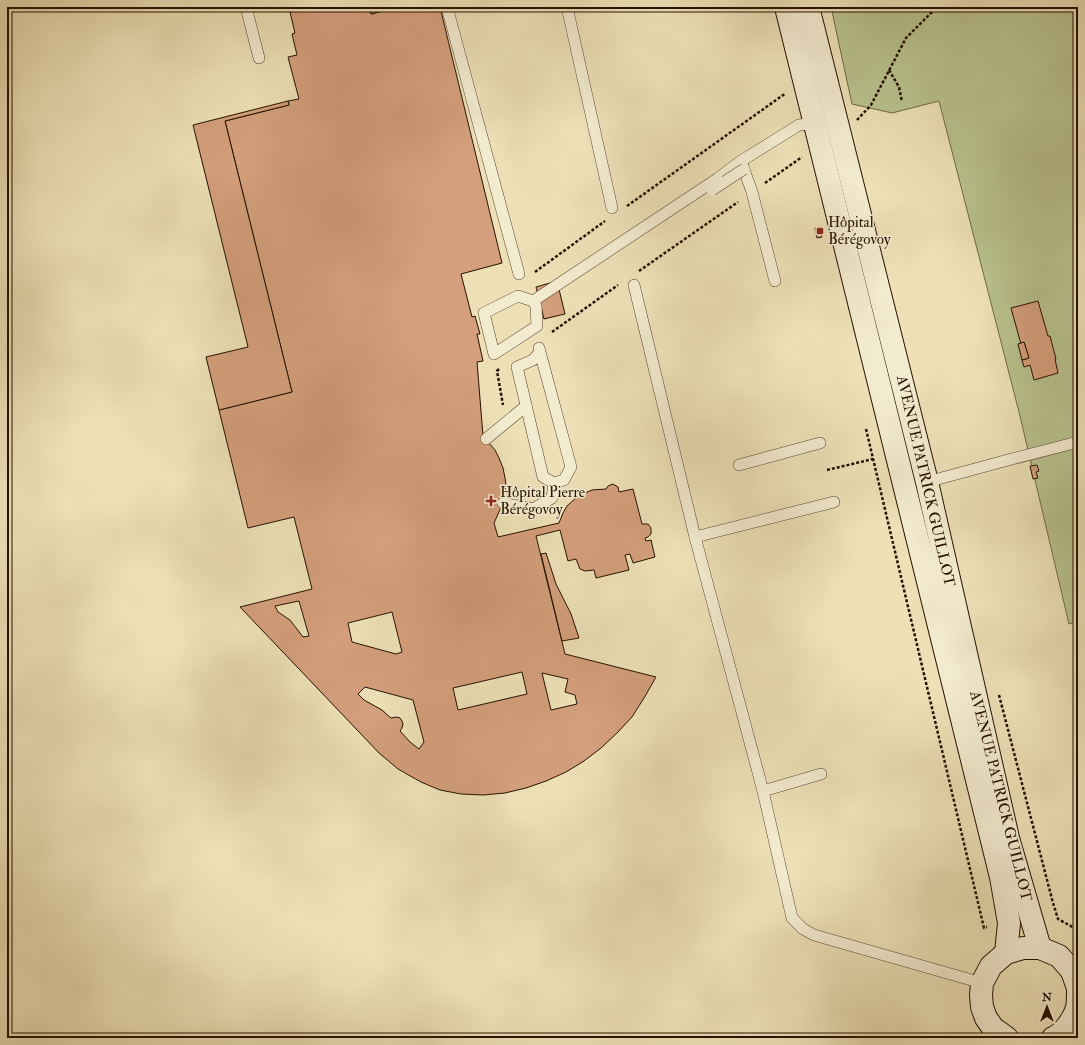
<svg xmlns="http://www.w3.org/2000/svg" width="1085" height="1045" font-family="'IM FELL Double Pica',serif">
<rect width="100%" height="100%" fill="#ede0b7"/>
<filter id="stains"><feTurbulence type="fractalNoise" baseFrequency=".005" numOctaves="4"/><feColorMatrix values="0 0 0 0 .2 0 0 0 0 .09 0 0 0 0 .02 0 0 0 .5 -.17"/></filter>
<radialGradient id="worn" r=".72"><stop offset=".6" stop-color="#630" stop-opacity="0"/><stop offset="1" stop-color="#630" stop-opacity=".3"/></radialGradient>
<!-- green -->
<path fill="#b8c28e" stroke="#6f6947" d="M831,7H1078V622L1069,624L1019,412L939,101L892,113L852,104Z"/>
<!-- building -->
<g fill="#d49f7c" stroke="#261000" fill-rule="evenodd">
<path d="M289,7H309L290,12Z"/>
<path d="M309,7H355L356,10L369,7L371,14L400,7H440L502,263L461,274L472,317L475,316L480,334H477L483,361L477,362L483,436L495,450L499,458L503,468L505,478L506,485L503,503L494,523L498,537L559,523L563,513L567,506L578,496L592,490L606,489L608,486L613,484L618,487L619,492L633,489L642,524H648L651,528V534L648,537L645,538L646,541L651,540L655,557L633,563L630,554L625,555L629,570L596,578L594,570L585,571L580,569L576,559L568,561L560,530L536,536L565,654L656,677L644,698L632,717L617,733L601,748L584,761L566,772L546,781L526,788L505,793L483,795L461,794L440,790L421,782L398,769L379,753L240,607L312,589L294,517L248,528L219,410L292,392L225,121L289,105L288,101L299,99L288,57L297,55L292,34L295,33L290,12ZM299,601L309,636L303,637L290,620L278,612L275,606ZM392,612L402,652L396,654L352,642L348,623ZM522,672L527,694L458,710L453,688ZM542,673L568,679L565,692L575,695L577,704L551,710ZM365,687L413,700L424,742L419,749L410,742L400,731L402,728L403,724L402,721L400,718L397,717L391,718L382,710L364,700L358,694Z"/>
<path d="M355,7H369L356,10Z"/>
<path d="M369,7H377L379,12L371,14Z"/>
<path d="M288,101L289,105L225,121L292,392L219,410L206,357L248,347L193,125Z"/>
<path d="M819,227L822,237L817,238L815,228Z"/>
<path d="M557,281L565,314L544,319L536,287Z"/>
<path d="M1038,301L1048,336H1050L1056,359H1055L1058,373L1034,380L1030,365L1024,367L1022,360L1029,358L1024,342L1021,344L1011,308Z"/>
<path d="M1024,342L1029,358L1022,360L1018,344Z"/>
<path d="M1037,465L1039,471L1036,472L1038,478L1033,479L1030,466Z"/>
<path d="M546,553L556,584L571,614L579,638L562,641L541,554Z"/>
</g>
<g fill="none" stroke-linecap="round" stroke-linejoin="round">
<defs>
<g id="lane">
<path d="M246,7L259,58"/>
<path d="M447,7L519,274"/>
<path d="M567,7L612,208"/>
<path d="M717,179L741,161"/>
<path d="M775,281L752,192L741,161L799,125L817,123"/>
<path d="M634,285L695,537"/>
<path d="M539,348L540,352L571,467L564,480L554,483L543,477L517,367L533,360L540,352"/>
<path d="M486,439L526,406"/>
<path d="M739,465L820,443"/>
<path d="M927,482L1008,460L1078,442"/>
<path d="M834,502L695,537L763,791L792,918L803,929L814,935L982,983"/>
<path d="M503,503L533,509L552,498L554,483"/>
<path d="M763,791L821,774"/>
</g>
<g id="secondary">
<path d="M786,7L1001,877L1009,923L1006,953"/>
<path d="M808,7L927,482L1008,838L1040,948"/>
<path d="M1007,1038L993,1028L986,1018L982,1007L981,995L982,983L991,966L1006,953L1023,948H1040L1059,956L1072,971L1078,988"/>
<path d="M1053,1038C1064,1033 1074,1019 1077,1008C1078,1003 1078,996 1078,991"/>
</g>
</defs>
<!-- lane casing -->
<use href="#lane" stroke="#58442e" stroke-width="12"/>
<!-- secondary casing -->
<use href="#secondary" stroke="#261000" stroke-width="24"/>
<!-- path -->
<g stroke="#261000" stroke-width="2.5" stroke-dasharray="3 2" stroke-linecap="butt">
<path d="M889,70L899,87L902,102"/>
<path d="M857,120L871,105L906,38L937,7"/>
<path d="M765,183L802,157"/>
<path d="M627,206L786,93"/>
<path d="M639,271L738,202"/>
<path d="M535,272L605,221"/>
<path d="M552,332L618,285"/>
<path d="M499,369L497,371L503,405"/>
<path d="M866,429L984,928L987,927"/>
<path d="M827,470L873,459"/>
<path d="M999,695L1053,903L1058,919L1078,930"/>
</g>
<!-- lane -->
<use href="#lane" stroke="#f3ebd0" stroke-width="11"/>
<!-- secondary -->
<use href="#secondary" stroke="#f3ebd0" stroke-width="22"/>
<defs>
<g id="lane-bridge">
<path d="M712,190L744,169"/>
<path d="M533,301L536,306L537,326L494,354L484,313L518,296L533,301L717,179"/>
</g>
</defs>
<!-- lane-bridge casing -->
<use href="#lane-bridge" stroke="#58442e" stroke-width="12" stroke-linecap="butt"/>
<!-- lane-bridge -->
<use href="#lane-bridge" stroke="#f3ebd0" stroke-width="11"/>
</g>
<!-- markers -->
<g fill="#8f2418" stroke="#f3ebd0" stroke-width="1.5">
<rect x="816" y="227" width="8" height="8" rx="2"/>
<path d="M489 495h4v4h4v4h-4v4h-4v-4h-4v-4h4z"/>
</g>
<g text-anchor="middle" stroke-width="3" stroke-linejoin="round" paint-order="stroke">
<!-- poi labels -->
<g font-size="15" fill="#261000" stroke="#f3ebd0" text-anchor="start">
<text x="828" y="227">Hôpital<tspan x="828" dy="17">Bérégovoy</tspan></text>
<text x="500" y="497">Hôpital Pierre<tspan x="500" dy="17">Bérégovoy</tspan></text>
</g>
<!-- street labels -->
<g font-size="15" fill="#261000" stroke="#f3ebd0">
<text transform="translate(926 481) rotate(77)" y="5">AVENUE PATRICK GUILLOT</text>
<text transform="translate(1001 796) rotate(76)" y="5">AVENUE PATRICK GUILLOT</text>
</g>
</g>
<!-- margin -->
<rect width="1085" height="1045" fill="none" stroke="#ede0b7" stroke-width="24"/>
<rect x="8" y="8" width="1069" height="1029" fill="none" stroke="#261000" stroke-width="2"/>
<rect x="12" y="12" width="1061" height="1021" fill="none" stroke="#261000"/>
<!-- north arrow -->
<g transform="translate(1047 1007)" stroke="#f3ebd0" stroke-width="3" paint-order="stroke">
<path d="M0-3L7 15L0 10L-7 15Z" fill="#261000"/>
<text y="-6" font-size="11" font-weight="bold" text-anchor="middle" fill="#261000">N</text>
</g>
<rect width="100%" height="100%" filter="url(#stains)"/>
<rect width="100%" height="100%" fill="url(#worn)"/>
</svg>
